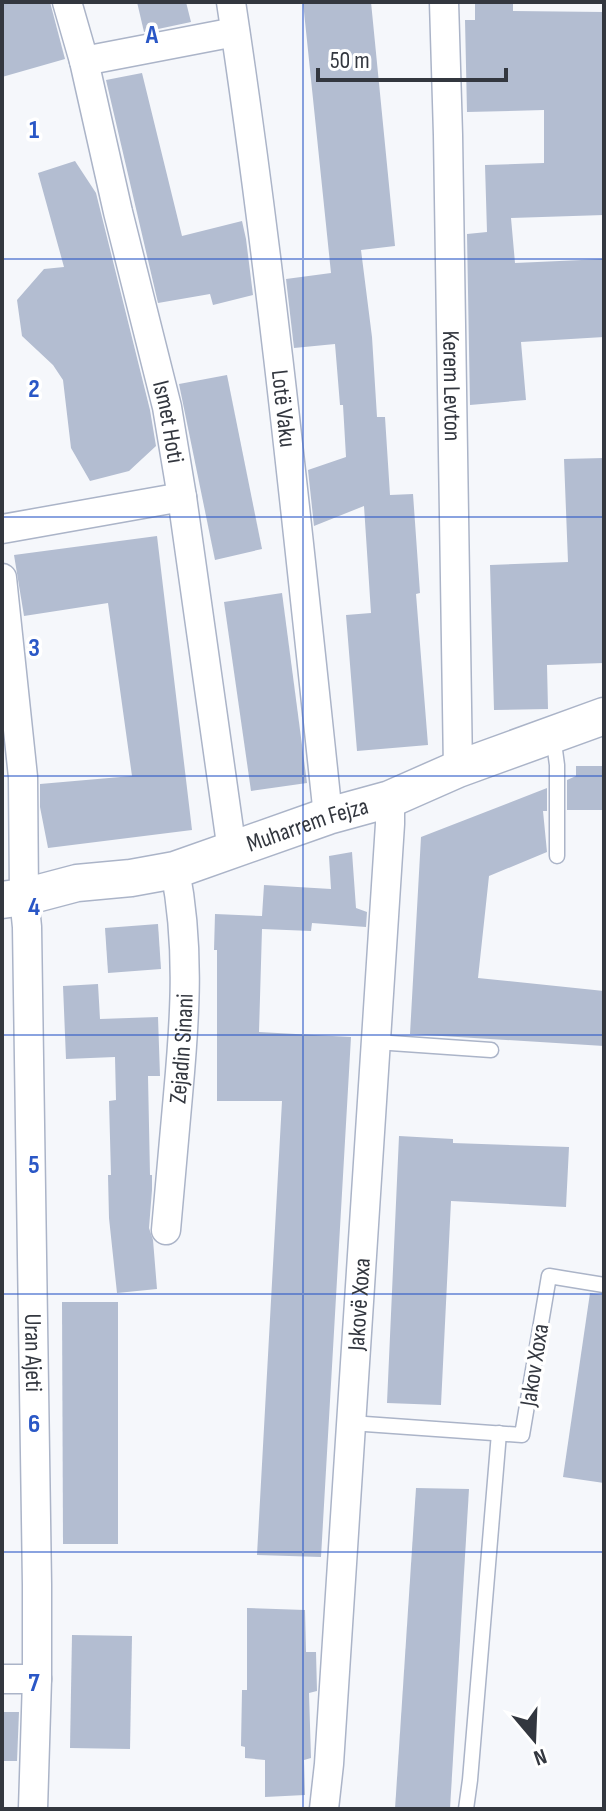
<svg xmlns="http://www.w3.org/2000/svg" width="606" height="1811" font-family="'Sofia Sans Condensed',sans-serif">
<rect width="100%" height="100%" fill="#f5f7fb"/>
<!-- building -->
<g fill="#b3bdd1">
<path d="M2,2H50L65,59L2,77Z"/>
<path d="M137,2H186L191,22L144,32Z"/>
<path d="M303,2H371L395,246L361,250L372,337L377,417H385L390,495L413,494L420,593L416,594L428,745L357,751L346,615L371,613L364,506L314,526L308,470L346,457L343,405H340L335,344L294,348L286,279L331,273Z"/>
<path d="M475,2H513V11L604,12V215L511,218L515,263L604,259V337L521,342L526,400L470,405L467,234L487,232L485,165L544,163V110L467,112L465,20H475Z"/>
<path d="M142,73L182,236L242,221L246,239L253,295L213,305L210,294L158,303L106,80Z"/>
<path d="M75,161L96,193L150,410L156,446L129,471L90,481L71,448L63,380L53,365L22,336L17,300L44,269L64,267L38,173Z"/>
<path d="M227,375L262,549L215,560L179,384Z"/>
<path d="M604,458V663L547,665L548,709L494,710L490,565L568,562L564,459Z"/>
<path d="M157,536L192,830L48,848L40,807V784L132,776L108,603L24,616L14,555Z"/>
<path d="M282,593L307,783L251,791L224,602Z"/>
<path d="M576,766H604V810H567V780L576,776Z"/>
<path d="M547,788V811H543L547,852L489,876L478,978L604,991V1046L410,1034L421,837Z"/>
<path d="M352,852L356,908L367,912L366,927L312,923L311,931L262,929L259,1032L351,1037L321,1557L257,1555L282,1101H217V950H214L215,914L262,916L264,885L331,889L329,856Z"/>
<path d="M158,924L161,969L108,973L105,928Z"/>
<path d="M98,984L100,1019L158,1017L160,1076H148L150,1175H152V1190L149,1228L153,1240L157,1289L117,1293L109,1218L108,1175H111L109,1101L116,1100L115,1057L66,1059L63,986Z"/>
<path d="M399,1136L453,1139V1143L569,1147L566,1207L451,1201L441,1405L387,1403Z"/>
<path d="M590,1293L604,1295V1483L563,1477Z"/>
<path d="M62,1302H118V1544H63Z"/>
<path d="M416,1488L469,1489L450,1809H395Z"/>
<path d="M247,1608L305,1610L306,1652H316L317,1691L309,1693L311,1758L304,1760L305,1795L265,1797V1760L245,1758V1747L241,1746L242,1690H247Z"/>
<path d="M72,1635L132,1636L130,1749L70,1748Z"/>
<path d="M2,1712H19L17,1761H2Z"/>
</g>
<g fill="none" stroke-linecap="round" stroke-linejoin="round">
<defs>
<g id="service">
<path d="M553,735L557,765V856"/>
<path d="M376,1042L491,1050"/>
<path d="M351,1423L522,1435L549,1276L604,1285"/>
<path d="M466,1809L470,1780L499,1433"/>
</g>
<g id="minor">
<path id="s1" d="M67,2L84,61L118,212L167,407L182,497L232,851"/>
<path id="s2" d="M231,2C272,272 299,544 328,816"/>
<path id="s3" d="M444,2L448,135L458,769"/>
<path d="M84,61L235,32"/>
<path d="M2,529L182,497"/>
<path id="s4" d="M2,578L23,777L24,897L27,927L37,1585V1679L33,1809"/>
<path id="s5" d="M166,1230C170,1185 174,1140 178,1095C185,1019 190,946 175,870"/>
<path d="M2,1679H37"/>
<path id="s6" d="M324,1809L329,1764L390,824V799"/>
</g>
<g id="tertiary">
<path id="s7" d="M2,900L24,897L77,883L131,878L175,870L328,816L390,799L458,769L604,716"/>
</g>
</defs>
<!-- service casing -->
<use href="#service" stroke="#abb4c8" stroke-width="17"/>
<!-- minor casing -->
<use href="#minor" stroke="#abb4c8" stroke-width="31"/>
<!-- tertiary casing -->
<use href="#tertiary" stroke="#abb4c8" stroke-width="39"/>
<!-- service -->
<use href="#service" stroke="#fff" stroke-width="14"/>
<!-- minor -->
<use href="#minor" stroke="#fff" stroke-width="28"/>
<!-- tertiary -->
<use href="#tertiary" stroke="#fff" stroke-width="36"/>
</g>
<!-- grid -->
<path fill="none" stroke="#2a57c6" stroke-width="2" stroke-opacity="0.55" d="M303,2V1809M2,259H604M2,517H604M2,776H604M2,1035H604M2,1294H604M2,1552H604"/>
<g text-anchor="middle" stroke-width="7" stroke-linejoin="round" paint-order="stroke">
<!-- street labels -->
<g font-size="24" fill="#33373f" stroke="#fff">
<text dy="8" stroke="none"><textPath href="#s3" startOffset="384">Kerem Levton</textPath></text>
<text dy="8" stroke="none"><textPath href="#s2" startOffset="410">Lotë Vaku</textPath></text>
<text dy="8" stroke="none"><textPath href="#s1" startOffset="432">Ismet Hoti</textPath></text>
<text dy="8" stroke="none"><textPath href="#s7" startOffset="316">Muharrem Fejza</textPath></text>
<text dy="8" stroke="none"><textPath href="#s5" startOffset="182">Zejadin Sinani</textPath></text>
<text dy="8" stroke="none"><textPath href="#s6" startOffset="506">Jakovë Xoxa</textPath></text>
<text dy="8" stroke="none"><textPath href="#s4" startOffset="776">Uran Ajeti</textPath></text>
<text transform="translate(534 1365) rotate(-81)" y="8">Jakov Xoxa</text>
</g>
</g>
<g font-size="26" text-anchor="middle" font-weight="bold" fill="#2a57c6" stroke="#fff" stroke-width="7" stroke-linejoin="round" paint-order="stroke">
<text x="152" y="43">A</text>
<text x="34" y="138">1</text>
<text x="34" y="397">2</text>
<text x="34" y="656">3</text>
<text x="34" y="915">4</text>
<text x="34" y="1173">5</text>
<text x="34" y="1432">6</text>
<text x="34" y="1691">7</text>
</g>
<!-- border -->
<rect width="606" height="1811" fill="none" stroke="#33373f" stroke-width="8"/>
<!-- north arrow -->
<g transform="translate(534 1739) rotate(161)" stroke="#ffffff" stroke-width="6" paint-order="stroke">
<path d="M0-6L14 30L0 20L-14 30Z" fill="#33373f"/>
<text y="-12" font-size="22" font-weight="bold" text-anchor="middle" fill="#33373f">N</text>
</g>
<!-- scale -->
<path d="M318 68v12h188v-12" fill="none" stroke="#33373f" stroke-width="4"/>
<text x="330" y="68" font-size="24" fill="#33373f" stroke="#ffffff" stroke-width="6" paint-order="stroke">50 m</text>
</svg>
